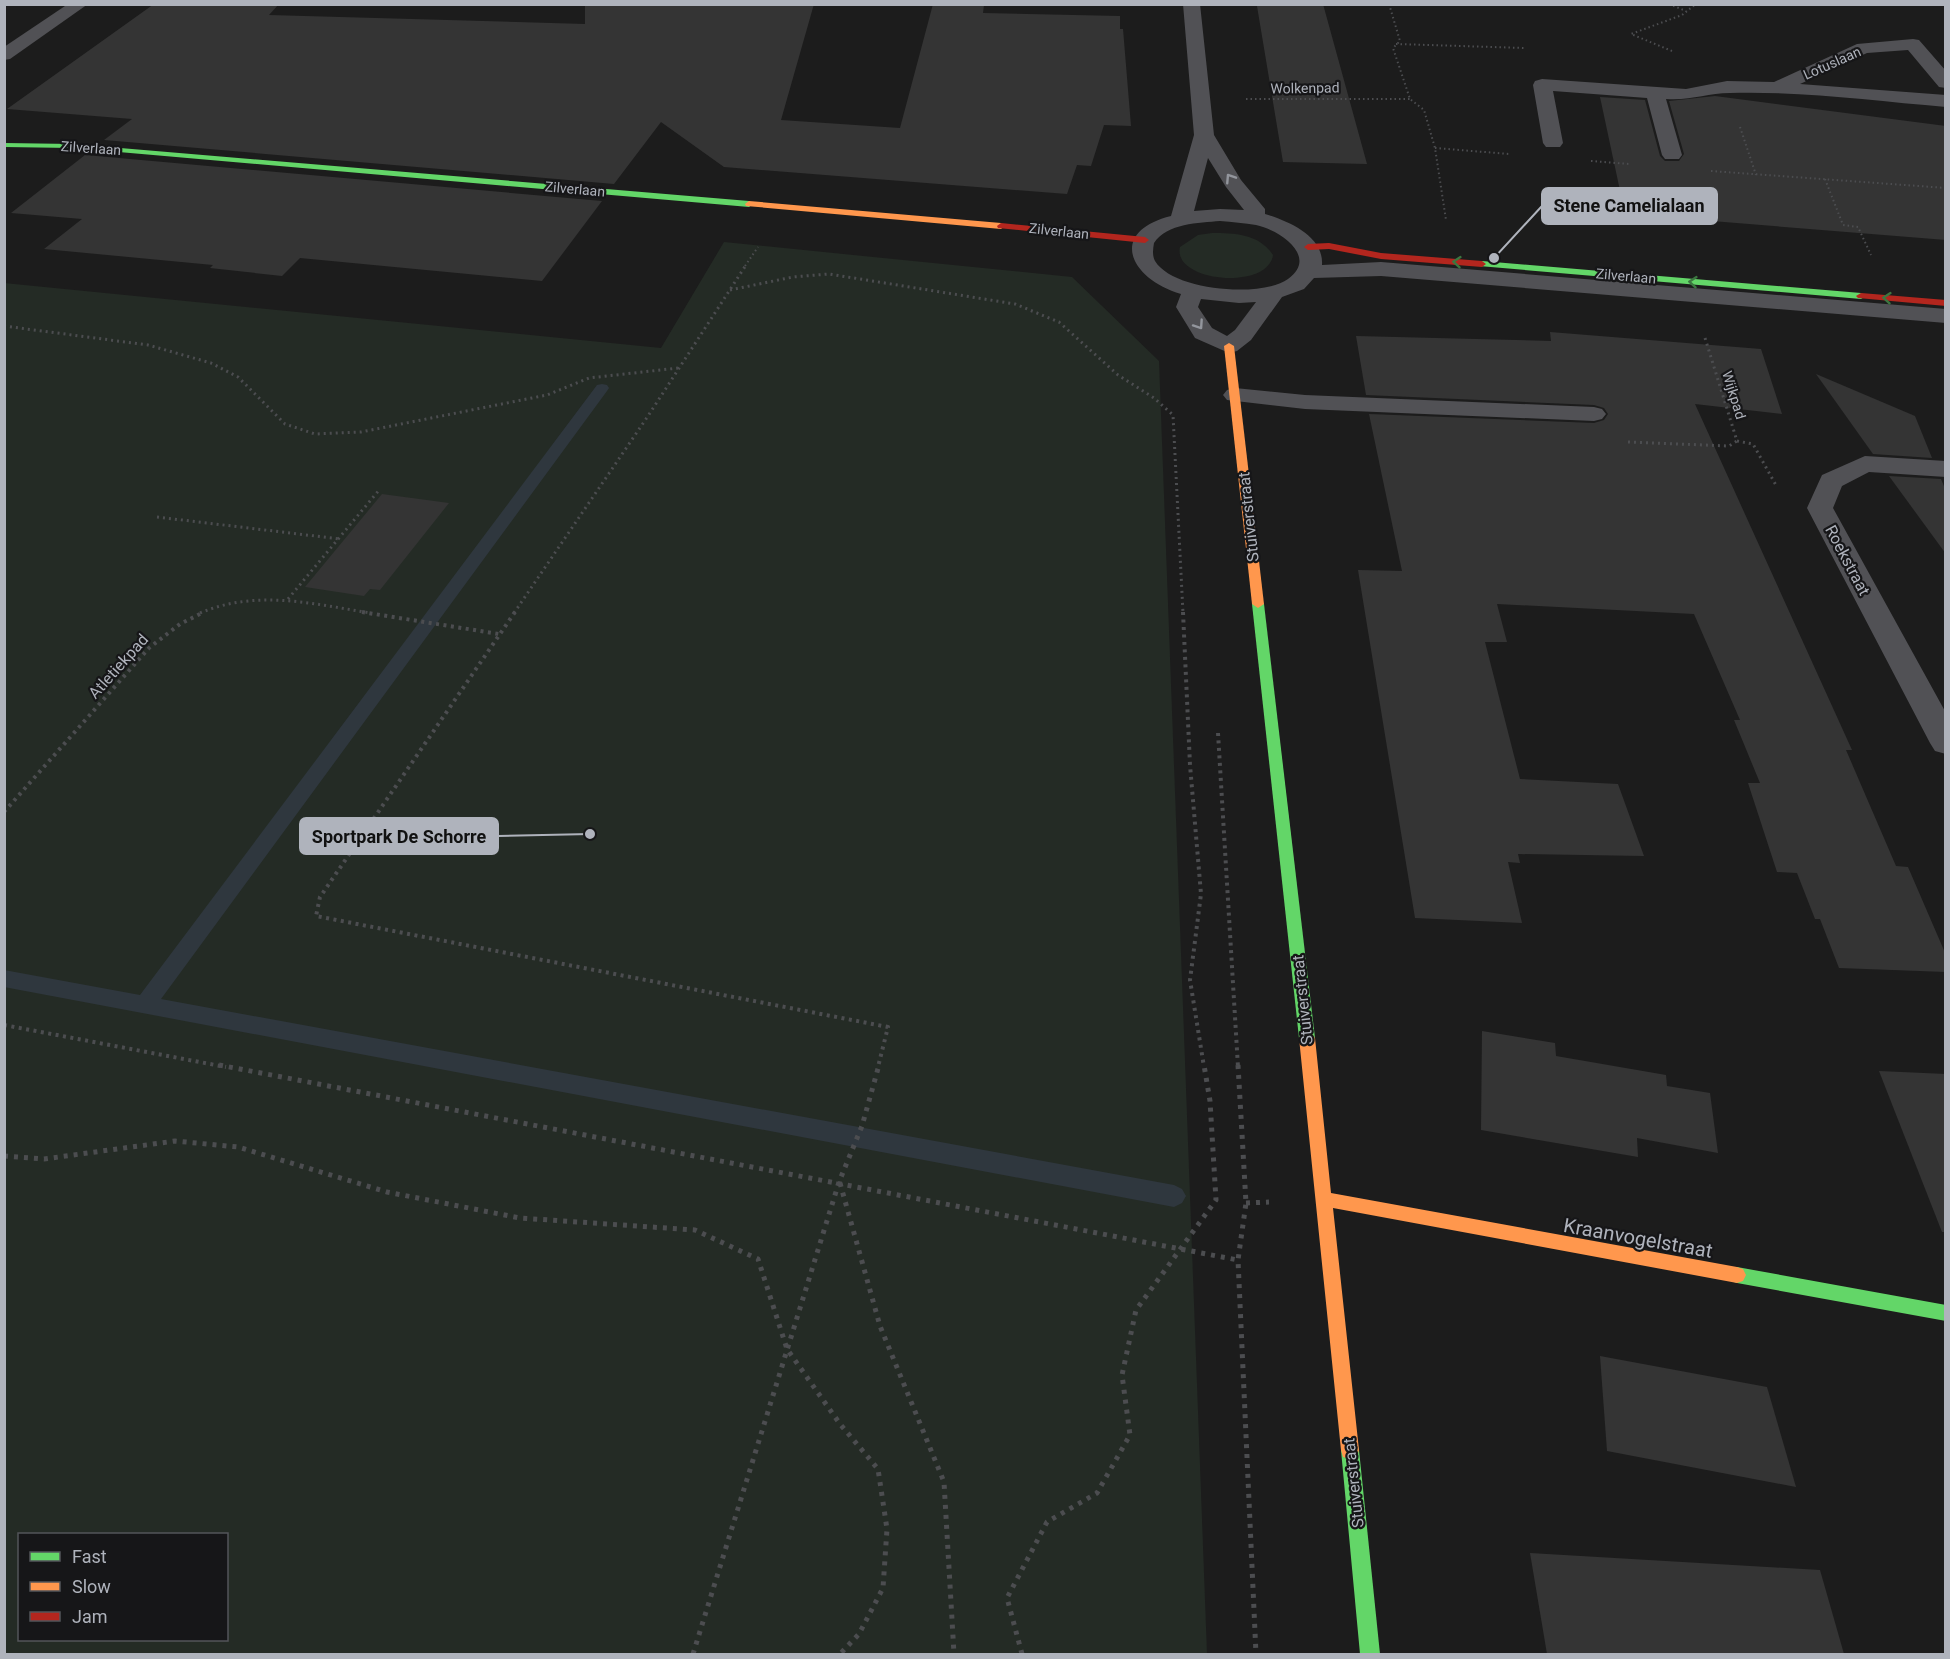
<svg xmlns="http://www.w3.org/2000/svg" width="1950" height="1659" font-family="Roboto,sans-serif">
<rect width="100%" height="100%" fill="#1c1c1c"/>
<!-- green -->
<g fill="#242b25" fill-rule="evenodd">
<path d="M1212,233C1235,233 1259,234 1273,255C1268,291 1172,282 1180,247L1198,235Z"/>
<path d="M724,242L1072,277L1159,361L1207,1654H5L4,283L661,348ZM20,1534H226V1640H20Z"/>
</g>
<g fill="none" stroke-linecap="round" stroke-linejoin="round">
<!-- stream -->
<path fill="#2f373e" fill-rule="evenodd" d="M602,384L607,385L609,388L607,391L161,999L1174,1185L1182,1189L1186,1196L1182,1203L1174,1207L4,987V970L140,995L597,385Z"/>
</g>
<!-- building -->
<g fill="#343434">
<path d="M154,4H279L269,15L585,24V4H814L781,120L900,128L933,4L984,5L983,13L1120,16V29H1123L1131,126L1104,125L1091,166L1077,165L1067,194L724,167L661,122L614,184L104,140L132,119L7,109Z"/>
<path d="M1275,4H1323L1367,164L1283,162L1257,6H1275Z"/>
<path d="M1715,96L1946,126V240L1625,214L1600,97L1645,100L1660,156L1665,161H1679L1684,154L1669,101Z"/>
<path d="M85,155L602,201L542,281L300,258L282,276L210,268L213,265L44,249L82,219L11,213Z"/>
<path d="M1550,332L1761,349L1782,414L1695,404L1852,750H1846L1896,866L1908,867L1946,955V972L1839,968L1820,919H1815L1797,873L1777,872L1748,783H1760L1734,720H1740L1694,614L1497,604L1507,642H1485L1520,779L1618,784L1644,856L1518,854L1520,863L1508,862L1522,923L1415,918L1358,570L1402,571L1369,414L1594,423L1604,420L1608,414L1604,408L1594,405L1366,395L1356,336L1551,341Z"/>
<path d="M1816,374L1915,416L1932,458L1873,454Z"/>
<path d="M1889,476L1941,479L1946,491V554Z"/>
<path d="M382,494L449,503L380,590L370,589L364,596L305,587Z"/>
<path d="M1482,1031L1555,1043L1556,1056L1666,1075L1667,1086L1710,1093L1718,1153L1637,1138L1638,1157L1481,1130Z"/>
<path d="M1879,1071L1946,1074V1232H1942Z"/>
<path d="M1600,1356L1767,1387L1796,1487L1607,1451Z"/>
<path d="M1530,1553L1820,1570L1844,1654H1547Z"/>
</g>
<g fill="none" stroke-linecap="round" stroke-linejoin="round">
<!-- path-far3 -->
<g stroke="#4c4d50" stroke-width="2" stroke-dasharray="1.5 3" stroke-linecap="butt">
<path d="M1389,4L1400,41L1393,48L1410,99L1424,110L1435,148L1446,220"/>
<path d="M1669,4L1686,11"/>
<path d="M1396,44L1524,48"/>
<path d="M1672,51L1631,34L1682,15L1696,4"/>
<path d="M1246,99H1410"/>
<path d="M1740,127L1756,175"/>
<path d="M1435,148L1509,154"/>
<path d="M1591,161L1629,164"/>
<path d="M1711,171L1946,188"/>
<path d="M1825,179L1843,225L1858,227L1871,255"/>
<path d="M745,266L758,247"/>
</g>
<!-- path-far2 -->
<g stroke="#4c4d50" stroke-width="3" stroke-dasharray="2 4" stroke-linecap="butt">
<path d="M730,290L793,277L829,274L1015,304L1059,322L1118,375L1154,398L1173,415L1183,613"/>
<path d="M4,326L148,345L211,363L238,377L285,424L315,434L361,432L547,395L589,378L678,368"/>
<path d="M1705,338L1737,441"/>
<path d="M1737,441L1753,444L1777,487"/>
<path d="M1628,442L1729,446L1737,441"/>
<path d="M157,517L340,539"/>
<path d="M288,599L380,489"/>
<path d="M200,613C257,589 313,604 371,613"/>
<path d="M514,613L648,416L746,265"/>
</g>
<!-- path-far1 -->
<g stroke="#4c4d50" stroke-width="4" stroke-dasharray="3 4.5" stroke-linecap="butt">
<path d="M362,612L499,634"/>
<path d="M515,612L320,897L316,916L888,1027L878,1067"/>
<path d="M1183,612L1190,765L1201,894L1190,980L1204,1067"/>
<path d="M1218,733L1238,1067"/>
<path d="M4,812L149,648L180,624L204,612"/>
<path d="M4,1025L226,1067"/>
</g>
<!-- path -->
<g stroke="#4c4d50" stroke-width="5" stroke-dasharray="4 6" stroke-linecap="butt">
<path d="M219,1065L1238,1260"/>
<path d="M1238,1065L1246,1203L1238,1260L1256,1654"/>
<path d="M4,1156L44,1159L175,1141L238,1147L387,1192L520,1218L695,1230L758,1259L787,1349L840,1424L878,1469L887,1529L883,1588L859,1634L840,1654"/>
<path d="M840,1183L880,1326L944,1482L954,1654"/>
<path d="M1246,1203L1269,1202"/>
<path d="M693,1654L839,1182L862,1126L879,1065"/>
<path d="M1022,1654L1007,1598L1047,1522L1097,1493L1130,1435L1122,1375L1136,1310L1216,1200L1210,1101L1204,1065"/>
</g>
<!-- lane -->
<path fill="#515155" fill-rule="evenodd" d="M1235,388L1305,395L1594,407L1602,409L1606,414L1602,419L1594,421L1305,409L1227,400L1223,395L1227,390Z"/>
<!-- street -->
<g fill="#515155" fill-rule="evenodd">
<path d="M68,4H88L10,59L4,60V47Z"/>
<path d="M1183,4H1200L1214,135L1241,180L1265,209V214C1288,221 1324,236 1322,265L1381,262L1946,309V323L1381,276L1314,278L1304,289L1282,297L1251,340L1237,351L1229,353L1195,338L1176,307L1181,294C1130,279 1107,232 1171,216L1194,135ZM1208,158L1226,187L1244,210L1220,209L1194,211ZM1220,221C1232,222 1245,223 1256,225C1280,230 1319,257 1288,279C1262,298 1173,291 1155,261C1152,255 1153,249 1154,243C1167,223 1199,223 1220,221ZM1201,299L1239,303L1256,302L1235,330L1227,336L1212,328L1198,307Z"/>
<path d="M1913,39L1919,40L1946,71V88L1939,87L1908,50L1867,53L1800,84L1946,95V107C1874,101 1801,91 1730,93C1707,93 1690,101 1666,99L1682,155L1679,159H1665L1662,155L1647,98L1553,91L1563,143L1560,147H1546L1543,143L1533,85L1535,81L1542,79L1686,89L1727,81L1774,82L1857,44Z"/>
<path d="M1865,456L1946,461V477L1869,472L1842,486L1833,508L1946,713V754L1935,751L1930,743L1807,508L1822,475Z"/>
</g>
<!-- fast -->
<g fill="#63d668" fill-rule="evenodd">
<path d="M4,143L73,144L749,201L753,204L749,207L73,148L4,147Z"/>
<path d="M1482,261L1861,293L1866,296L1861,299L1479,266V262Z"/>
<path d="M1258,600L1264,604L1315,1038L1312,1042L1307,1044L1302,1042L1299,1038L1252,604Z"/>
<path d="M1737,1267L1946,1305V1321L1737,1283L1731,1281L1728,1275L1731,1269Z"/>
<path d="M1350,1441L1357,1443L1359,1450L1380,1654H1360L1341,1450L1343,1443Z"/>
</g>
<!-- slow -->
<g fill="#ff974d" fill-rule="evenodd">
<path d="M749,201L1001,223L1005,226L1001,229L746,206L745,204Z"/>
<path d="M1229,343L1234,346L1264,604L1258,608L1252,604L1224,346Z"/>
<path d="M1307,1032L1312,1034L1315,1038L1331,1193L1737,1267L1743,1269L1746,1275L1743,1281L1737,1283L1333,1208L1359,1450L1357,1457L1350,1459L1343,1457L1341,1450L1299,1038L1302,1034Z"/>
</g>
<!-- jam -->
<g fill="#b3261e" fill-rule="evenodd">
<path d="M1001,223L1145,237L1149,240L1145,243L998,228L997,226Z"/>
<path d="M1329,243L1381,253L1482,261L1486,264L1482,267L1381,259L1329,249L1308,250L1304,247L1308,244Z"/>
<path d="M1861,293L1946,300V306L1858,298L1856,296Z"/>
</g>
</g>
<!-- one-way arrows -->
<defs><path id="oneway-chevron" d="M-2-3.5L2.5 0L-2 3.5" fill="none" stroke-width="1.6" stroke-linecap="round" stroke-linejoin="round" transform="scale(1.5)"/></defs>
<g stroke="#93969d">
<use href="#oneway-chevron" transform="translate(1230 178) rotate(-123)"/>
<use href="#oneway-chevron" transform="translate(1199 325) rotate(56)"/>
</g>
<g stroke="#3c7640">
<use href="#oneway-chevron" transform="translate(1457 262) rotate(-175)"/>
<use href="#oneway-chevron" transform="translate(1693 282) rotate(-175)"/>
<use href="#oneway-chevron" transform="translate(1887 298) rotate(-175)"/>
</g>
<g text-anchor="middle" stroke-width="4.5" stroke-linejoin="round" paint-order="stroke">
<!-- far-street labels -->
<g font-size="14" fill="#afb3bc" stroke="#161618">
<text transform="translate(1832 63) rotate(-24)" y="5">Lotuslaan</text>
<text transform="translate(1305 88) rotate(-1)" y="5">Wolkenpad</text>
<text transform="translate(91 148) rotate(4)" y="5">Zilverlaan</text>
<text transform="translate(575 189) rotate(5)" y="5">Zilverlaan</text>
<text transform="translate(1059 231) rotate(6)" y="5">Zilverlaan</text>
<text transform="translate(1626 276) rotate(5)" y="5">Zilverlaan</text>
<text transform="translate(1734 395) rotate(73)" y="5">Wijkpad</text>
</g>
<!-- street labels -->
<g font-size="16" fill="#afb3bc" stroke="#161618">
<text transform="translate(1248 517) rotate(-96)" y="6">Stuiverstraat</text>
<text transform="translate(1848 560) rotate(62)" y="6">Roekstraat</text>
<text transform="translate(118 666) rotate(-48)" y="6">Atletiekpad</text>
<text transform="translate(1302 1000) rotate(-96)" y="6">Stuiverstraat</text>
<text transform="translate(1353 1483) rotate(-96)" y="6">Stuiverstraat</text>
</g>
<!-- near-street labels -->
<g font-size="20" fill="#afb3bc" stroke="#161618">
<text transform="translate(1638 1238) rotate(10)" y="7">Kraanvogelstraat</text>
</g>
</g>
<!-- callouts -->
<path fill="none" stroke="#afb3bc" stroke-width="2" d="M1494 258L1542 206M590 834L498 836"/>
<g fill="#afb3bc" stroke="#161618" stroke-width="2">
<circle cx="1494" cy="258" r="6"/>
<circle cx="590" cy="834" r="6"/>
</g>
<g fill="#afb3bc" stroke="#afb3bc" stroke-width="2">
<rect x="1542" y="188" width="175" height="36" rx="6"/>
<rect x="300" y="818" width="198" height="36" rx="6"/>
</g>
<g font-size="18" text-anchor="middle" font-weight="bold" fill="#111">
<text x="1629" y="212">Stene Camelialaan</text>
<text x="399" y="843">Sportpark De Schorre</text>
</g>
<!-- border -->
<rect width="1950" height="1659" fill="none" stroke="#afb3bc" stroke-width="12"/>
<!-- legend -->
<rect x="18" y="1533" width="210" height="108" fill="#161618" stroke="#53555a" stroke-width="1.5"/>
<rect x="30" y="1552" width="30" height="9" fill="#63d668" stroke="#53555a" stroke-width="1.5"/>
<text x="72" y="1563" font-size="18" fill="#afb3bc">Fast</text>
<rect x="30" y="1582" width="30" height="9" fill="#ff974d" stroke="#53555a" stroke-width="1.5"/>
<text x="72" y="1593" font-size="18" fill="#afb3bc">Slow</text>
<rect x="30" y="1612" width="30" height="9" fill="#b3261e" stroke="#53555a" stroke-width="1.5"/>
<text x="72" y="1623" font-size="18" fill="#afb3bc">Jam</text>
</svg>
